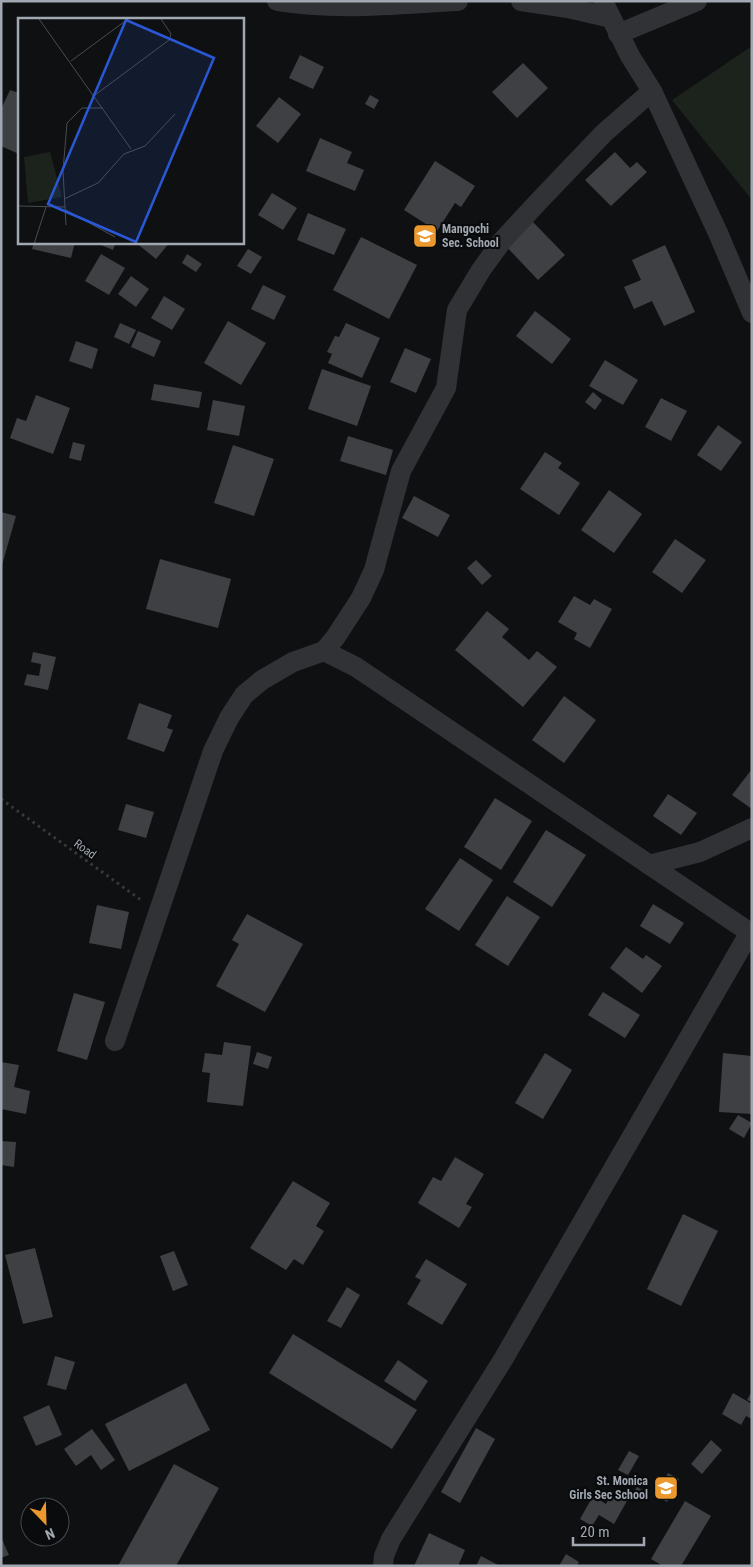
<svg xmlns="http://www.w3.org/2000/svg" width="753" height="1567" font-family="'Roboto Condensed',sans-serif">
<rect width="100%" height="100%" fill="#0f1011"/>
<!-- green -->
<path fill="#1c231c" d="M752,46V200L672,100Z"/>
<!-- building -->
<g fill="#3e4044">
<path d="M300,55L324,67L313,89L289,78Z"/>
<path d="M523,63L548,88L517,118L492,92Z"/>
<path d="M10,90L19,93V154L1,146V109Z"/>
<path d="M370,95L379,100L374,109L365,104Z"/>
<path d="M279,97L301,114L278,143L256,126Z"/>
<path d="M320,138L352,152L347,163L364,170L355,191L306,171Z"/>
<path d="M615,152L630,168L637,162L647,172L611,206L585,180Z"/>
<path d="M435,161L475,186L461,207L455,203L437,231L404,210Z"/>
<path d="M272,193L297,208L283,230L258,215Z"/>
<path d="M308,213L346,229L334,255L297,240Z"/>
<path d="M533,222L565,255L538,280L503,243Z"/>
<path d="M361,237L417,265L389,319L333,290Z"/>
<path d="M34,242H75L71,258L32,249Z"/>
<path d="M94,242H116L113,250Z"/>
<path d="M135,242H170L156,259Z"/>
<path d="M665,245L695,312L664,326L652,301L634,309L624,287L641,280L632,260Z"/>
<path d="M248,249L262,257L251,274L237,266Z"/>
<path d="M101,254L125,268L109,295L85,281Z"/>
<path d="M187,254L202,264L196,272L182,263Z"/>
<path d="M131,276L149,289L136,307L118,294Z"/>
<path d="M263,285L286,296L274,320L251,309Z"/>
<path d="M164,296L185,309L172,330L151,318Z"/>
<path d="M535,311L571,339L552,364L516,336Z"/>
<path d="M228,321L266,343L241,385L204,363Z"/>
<path d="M120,323L136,330L129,344L114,337Z"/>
<path d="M346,323L380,338L362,378L328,363L332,354L327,352L335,336L339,337Z"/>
<path d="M138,331L161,341L154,357L131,347Z"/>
<path d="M76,341L98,349L92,369L69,361Z"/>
<path d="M405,348L431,359L416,393L390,382Z"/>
<path d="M605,360L638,380L623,405L589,386Z"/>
<path d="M322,369L371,386L357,426L308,409Z"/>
<path d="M154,384L202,392L199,408L151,400Z"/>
<path d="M593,392L602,400L595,410L585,402Z"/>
<path d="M36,395L70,408L53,454L10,438L17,418L26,421Z"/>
<path d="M661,398L687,411L671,441L645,427Z"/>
<path d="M213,400L245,406L239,436L207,430Z"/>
<path d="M718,425L742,442L721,471L697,455Z"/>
<path d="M348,436L393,450L386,475L340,461Z"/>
<path d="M73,442L85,445L81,461L69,458Z"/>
<path d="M233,445L274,459L254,516L214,503Z"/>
<path d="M545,452L562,463L558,468L580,483L559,515L520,489Z"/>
<path d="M609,490L642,514L614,553L581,530Z"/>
<path d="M414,496L450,515L438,537L402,518Z"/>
<path d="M1,512L16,516L2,565H1Z"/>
<path d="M675,539L706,560L682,593L652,572Z"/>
<path d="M160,559L231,579L218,628L146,609Z"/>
<path d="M476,560L492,576L482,585L467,568Z"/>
<path d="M574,596L590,605L594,599L612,609L590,648L574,639L577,633L558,622Z"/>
<path d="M487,611L509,629L502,637L529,660L537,651L557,667L523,707L455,650Z"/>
<path d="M33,652L56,657L48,690L24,685L27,674L39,676L41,664L31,662Z"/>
<path d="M564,696L596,720L564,763L532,740Z"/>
<path d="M139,703L172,715L167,728L173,730L164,752L127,739Z"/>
<path d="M752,769V809L732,795Z"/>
<path d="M668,794L697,813L681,835L653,816Z"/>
<path d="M495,798L532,821L501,870L464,847Z"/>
<path d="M126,804L154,812L146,838L118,830Z"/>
<path d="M546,830L586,855L552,907L513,882Z"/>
<path d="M460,858L493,880L459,931L425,909Z"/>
<path d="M507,896L540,917L508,966L475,945Z"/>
<path d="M653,904L684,923L670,944L640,926Z"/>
<path d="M97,905L129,912L121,949L89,943Z"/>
<path d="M247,914L303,944L265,1012L216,986L239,944L232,940Z"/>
<path d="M626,947L643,959L646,955L662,966L642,993L610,968Z"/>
<path d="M603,992L640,1015L625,1038L588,1015Z"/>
<path d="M74,993L105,1002L87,1060L57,1051Z"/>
<path d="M224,1042L251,1046L243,1106L207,1102L210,1073L202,1072L205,1053L222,1055Z"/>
<path d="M257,1052L272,1057L268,1069L253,1064Z"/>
<path d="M545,1053L572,1070L543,1119L515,1103Z"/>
<path d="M723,1053L752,1056V1114L719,1112Z"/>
<path d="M1,1062L19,1065L14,1087L30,1091L26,1114L1,1109Z"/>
<path d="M738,1115L752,1123L744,1138L729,1129Z"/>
<path d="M1,1141L16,1142L14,1167L1,1165Z"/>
<path d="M455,1157L484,1174L466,1204L472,1207L459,1228L418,1203L433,1177L441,1181Z"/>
<path d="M293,1181L330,1203L316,1226L324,1231L303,1265L294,1259L286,1270L250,1248Z"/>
<path d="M683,1214L718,1231L681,1306L647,1289Z"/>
<path d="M35,1248L53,1317L23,1324L5,1255Z"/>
<path d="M174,1251L188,1285L173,1291L160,1256Z"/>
<path d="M426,1259L467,1284L442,1325L407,1304L421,1280L415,1277Z"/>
<path d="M347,1287L360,1295L341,1328L327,1321Z"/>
<path d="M293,1334L417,1410L392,1449L269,1373Z"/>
<path d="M55,1356L75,1362L66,1390L47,1385Z"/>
<path d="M398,1360L428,1381L415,1401L384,1381Z"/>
<path d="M186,1383L210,1430L129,1471L105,1424Z"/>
<path d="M752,1391V1402L747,1400Z"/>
<path d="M733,1393L752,1404V1419L746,1416L741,1425L722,1414Z"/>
<path d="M49,1405L62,1435L36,1446L23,1417Z"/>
<path d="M476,1428L495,1439L460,1503L441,1492Z"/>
<path d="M92,1429L115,1460L101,1470L91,1455L76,1466L64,1449Z"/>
<path d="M711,1440L722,1450L702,1474L691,1464Z"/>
<path d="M629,1451L639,1456L628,1475L618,1470Z"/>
<path d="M174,1464L219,1488L176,1566H118Z"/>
<path d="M668,1473L679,1479L667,1502L656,1495Z"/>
<path d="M637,1487L646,1492L643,1498L633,1493Z"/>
<path d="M612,1493L627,1501L614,1524L599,1515L592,1526L580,1519L593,1496L606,1504Z"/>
<path d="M685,1501L711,1516L681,1566H663L651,1559Z"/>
<path d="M429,1533L465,1550L458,1566H414Z"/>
<path d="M1,1537L9,1555L1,1558Z"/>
<path d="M566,1554L579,1562L577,1566H559Z"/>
<path d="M481,1556L500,1566H476Z"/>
</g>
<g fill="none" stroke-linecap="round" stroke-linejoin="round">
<!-- path -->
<path stroke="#37393c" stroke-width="3" stroke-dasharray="2.5 4" stroke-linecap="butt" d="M1,799L141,900"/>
<!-- minor -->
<g stroke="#313236" stroke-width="20">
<path d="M277,1C337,11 398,4 458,1"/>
<path d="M521,1L568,8L611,18"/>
<path d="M603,1L630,56L652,91L718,233L752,313"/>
<path d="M618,34L697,1"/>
<path d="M324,651L356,667L752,934"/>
<path d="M649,865L700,852L752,828"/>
<path d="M115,1041L213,751L229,718L244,695L262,680L293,662L324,651L335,638L361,598L374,570L401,471L446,388L457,310L481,270L502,241L539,201L604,133L652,91"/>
<path d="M383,1566L384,1556L391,1539L504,1358L750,932"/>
</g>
</g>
<!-- icons -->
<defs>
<symbol id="school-square" viewBox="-11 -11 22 22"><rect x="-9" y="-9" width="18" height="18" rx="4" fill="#eb992e" stroke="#0a0b0c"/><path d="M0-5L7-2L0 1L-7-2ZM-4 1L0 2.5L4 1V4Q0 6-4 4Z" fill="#fff"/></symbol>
</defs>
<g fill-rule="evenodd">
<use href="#school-square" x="411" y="222" width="28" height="28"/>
<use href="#school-square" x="652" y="1474" width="28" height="28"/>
</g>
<g text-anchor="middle" stroke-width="4.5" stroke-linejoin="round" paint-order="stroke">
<!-- poi labels -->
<g font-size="12" font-weight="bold" fill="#a1a8b1" stroke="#0a0b0c" text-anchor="start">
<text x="442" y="233">Mangochi<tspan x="442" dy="14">Sec. School</tspan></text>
<text x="648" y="1485" text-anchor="end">St. Monica<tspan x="648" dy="14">Girls Sec School</tspan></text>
</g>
<!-- street labels -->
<g font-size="12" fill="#a1a8b1" stroke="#0a0b0c">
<text transform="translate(85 849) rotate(36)" y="4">Road</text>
</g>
</g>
<!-- overview -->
<g transform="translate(18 18)">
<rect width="226" height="226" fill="#0f1011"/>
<path d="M32,134L44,179L10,185L6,139Z" fill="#1c231c"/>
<path fill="none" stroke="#494d51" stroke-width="1" d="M21,1L113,131M53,43L110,1M77,77L151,22L153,16L143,1M46,181L80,165L106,136L127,128L157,96M0,188L47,189M48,192L97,219M48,207L45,153L49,105L64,90H85M16,226L28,189"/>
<path fill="#2a57d4" fill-opacity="0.15" stroke="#2a57d4" stroke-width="2.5" d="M108,2L196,40L118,224L30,186Z"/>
<rect width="226" height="226" fill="none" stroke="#a1a8b1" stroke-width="2.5"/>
</g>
<!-- border -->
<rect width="753" height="1567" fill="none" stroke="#a1a8b1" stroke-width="5"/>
<!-- north arrow -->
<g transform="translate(45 1522) rotate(157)"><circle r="24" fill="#0a0b0c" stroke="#464a4e"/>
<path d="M0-4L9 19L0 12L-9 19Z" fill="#eb992e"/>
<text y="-8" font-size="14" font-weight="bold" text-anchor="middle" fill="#a1a8b1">N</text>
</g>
<!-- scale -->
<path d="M573 1537v8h71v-8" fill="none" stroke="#a1a8b1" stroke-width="2.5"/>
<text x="580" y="1537" font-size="15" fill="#a1a8b1" stroke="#0a0b0c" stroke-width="4" paint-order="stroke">20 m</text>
</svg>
